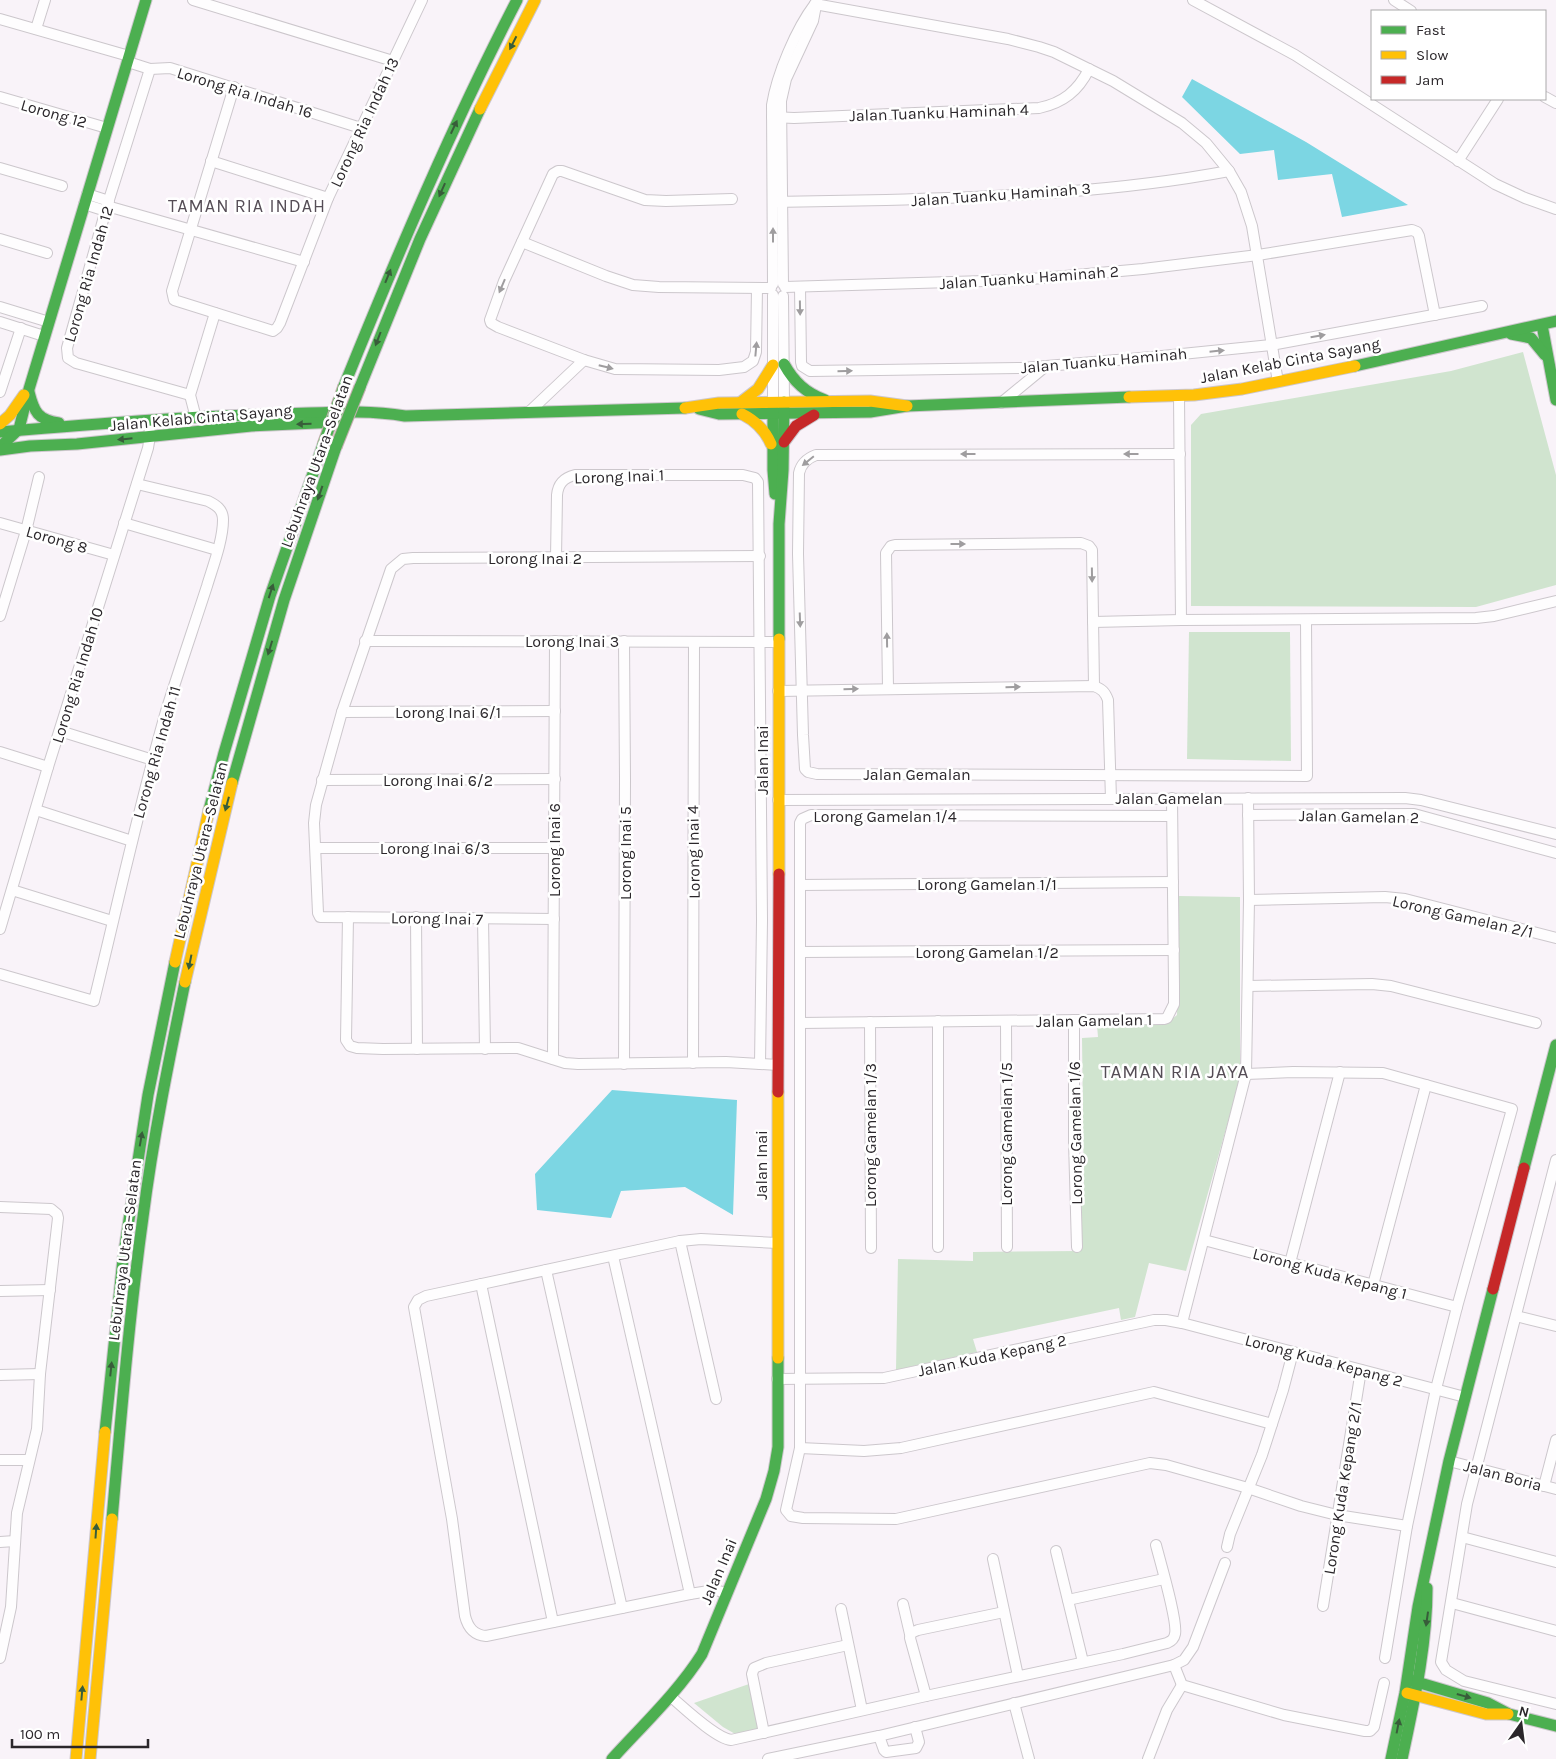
<svg xmlns="http://www.w3.org/2000/svg" width="1556" height="1759" font-family="Karla,sans-serif">
<rect width="100%" height="100%" fill="#f9f3f9"/>
<!-- green -->
<g fill="#d0e4cf">
<path d="M1523,352L1556,475V585L1476,607L1191,606V425L1201,414L1451,371Z"/>
<path d="M1189,632H1290L1291,761L1187,759Z"/>
<path d="M1179,896L1240,897V1079L1186,1271L1149,1263L1135,1317L1121,1320L1119,1308L973,1339L977,1352L896,1370L898,1259L973,1261V1252L1080,1251L1079,1197H1084L1082,1038L1098,1037L1097,1025L1166,1024L1177,1015Z"/>
<path d="M749,1684L759,1727L755,1732L737,1735L723,1727L694,1703Z"/>
</g>
<!-- water -->
<g fill="#7cd6e3">
<path d="M1192,79L1306,142L1408,205L1342,217L1332,174L1278,180L1274,150L1240,154L1182,97Z"/>
<path d="M612,1090L737,1100L733,1215L685,1187L621,1191L611,1218L537,1210L535,1174Z"/>
</g>
<g fill="none" stroke-linecap="round" stroke-linejoin="round">
<defs>
<g id="street">
<path d="M193,0L393,61"/>
<path d="M1193,0L1295,55L1495,184L1525,198L1556,209"/>
<path d="M1394,0L1411,11"/>
<path d="M815,4L1008,39L1039,47L1054,52L1113,81L1182,123L1206,143L1229,171L1241,192L1252,226L1278,382"/>
<path d="M0,19L129,56"/>
<path d="M36,29L45,0"/>
<path d="M128,62L150,69L170,68L361,128"/>
<path d="M150,69L107,206L67,348L68,358L76,363L190,395"/>
<path d="M234,87L172,291L174,300L273,331L277,328L280,323L328,198L422,0"/>
<path d="M0,97L107,128"/>
<path d="M1545,97L1556,103"/>
<path d="M772,117L794,118L1039,108C1063,103 1078,91 1089,69"/>
<path d="M211,161L328,198"/>
<path d="M1458,161L1498,99"/>
<path d="M0,168L62,186"/>
<path d="M87,194L109,201"/>
<path d="M732,199L666,201L645,200L562,171H558L553,174L504,281L490,320L491,323L498,327L584,360L615,369L719,370L744,367L753,361L756,352L757,288"/>
<path d="M773,202C811,201 849,201 886,200C1000,197 1117,192 1229,171"/>
<path d="M84,204L106,211"/>
<path d="M107,206L304,262"/>
<path d="M0,239L47,253"/>
<path d="M522,242L606,276L633,285L659,287L771,288"/>
<path d="M773,284L772,105C777,74 796,29 815,4"/>
<path d="M783,284L781,101L786,79L813,21L817,0"/>
<path d="M785,287L1020,280L1143,269L1258,255L1412,230L1417,232L1419,236L1435,315"/>
<path d="M800,287L801,362L802,366L810,371L1023,368L1152,357L1271,345L1482,306"/>
<path d="M783,296L784,402"/>
<path d="M0,307L49,322"/>
<path d="M0,322L44,336"/>
<path d="M0,392L21,328"/>
<path d="M1179,396L1181,620"/>
<path d="M773,402V295"/>
<path d="M1001,403L1046,366"/>
<path d="M529,412L584,360"/>
<path d="M196,418L190,395L215,313"/>
<path d="M1180,454L816,455C808,458 801,464 799,473L798,554L803,735L805,769L808,772L817,774L1307,776L1306,620"/>
<path d="M0,523L114,555"/>
<path d="M124,523L217,550"/>
<path d="M556,558L557,495C558,484 563,478 575,475H743L755,478L758,482L762,920L760,1064"/>
<path d="M0,616L26,531L39,477"/>
<path d="M1093,622L1181,620L1476,618L1494,616L1556,601"/>
<path d="M365,641L779,642"/>
<path d="M624,641L625,779L624,1064"/>
<path d="M888,688L886,553L891,546L895,545L1081,543L1089,546L1092,550L1094,686"/>
<path d="M778,691L1094,686C1102,689 1105,692 1108,700L1111,799"/>
<path d="M342,712L555,711"/>
<path d="M60,731L153,760"/>
<path d="M0,752L48,767"/>
<path d="M322,780L555,779"/>
<path d="M778,800L1405,798L1421,800L1556,834"/>
<path d="M36,810L132,841"/>
<path d="M1248,815L1414,814L1556,853"/>
<path d="M1172,816L811,815L802,819L800,823V1448L786,1510L791,1516L803,1518L896,1519L1150,1463L1166,1465L1248,1488L1301,1506L1337,1515L1407,1526"/>
<path d="M316,848H554"/>
<path d="M800,885L1173,882"/>
<path d="M12,890L112,921"/>
<path d="M1249,900L1385,897L1405,899L1556,938"/>
<path d="M348,917L346,1040L350,1046L357,1048L383,1049L518,1048L565,1063L578,1064L726,1062L778,1065"/>
<path d="M416,917L417,1049"/>
<path d="M483,918L485,1049"/>
<path d="M554,919L320,917L318,913L314,823L316,805L342,712L391,569L403,559L413,558L760,556"/>
<path d="M0,929L48,767L148,448L150,436L149,421"/>
<path d="M800,952L1174,950"/>
<path d="M0,974L94,1001C118,903 139,805 167,708C180,667 194,626 207,586C213,566 223,540 223,520C223,509 216,505 208,501L137,484"/>
<path d="M1248,986L1372,984L1391,986L1536,1023"/>
<path d="M1074,1020V1142L1077,1247"/>
<path d="M938,1021V1247"/>
<path d="M1006,1021L1007,1247"/>
<path d="M870,1022L871,1248"/>
<path d="M800,1023L1164,1019L1167,1018L1174,1004V986L1172,798"/>
<path d="M553,1059L555,641"/>
<path d="M693,1063L694,642"/>
<path d="M1246,1074L1293,1072L1383,1073L1512,1109L1457,1307L1436,1389L1407,1526L1385,1658"/>
<path d="M1556,1160L1467,1504L1441,1662L1446,1670L1464,1681L1556,1704"/>
<path d="M0,1207L51,1209L57,1214L58,1218L40,1374L37,1429L17,1513L11,1607L0,1658"/>
<path d="M1204,1240L1457,1307"/>
<path d="M680,1241L716,1399"/>
<path d="M613,1256L690,1594"/>
<path d="M1290,1263L1340,1072"/>
<path d="M546,1270L622,1608"/>
<path d="M481,1284L553,1622"/>
<path d="M1373,1285L1426,1085"/>
<path d="M0,1291L50,1290"/>
<path d="M1516,1316L1556,1326"/>
<path d="M1182,1323L1246,1074L1249,900L1248,798"/>
<path d="M0,1375L40,1374"/>
<path d="M777,1379L884,1378L1154,1320H1166L1182,1323L1465,1397"/>
<path d="M800,1448L864,1451L901,1448L1154,1392L1272,1424"/>
<path d="M0,1460H29"/>
<path d="M1449,1461L1556,1489"/>
<path d="M1544,1486L1556,1440"/>
<path d="M1462,1537L1556,1562"/>
<path d="M0,1542L15,1541"/>
<path d="M1227,1547L1230,1534L1262,1455L1283,1390L1293,1352"/>
<path d="M1056,1551L1083,1662"/>
<path d="M993,1559L1018,1676"/>
<path d="M727,1593L715,1590L690,1594L486,1636C474,1635 468,1628 465,1616L452,1519L414,1307L418,1300L426,1296L680,1241L701,1239L777,1243"/>
<path d="M1068,1600L1164,1579"/>
<path d="M1452,1603L1556,1631"/>
<path d="M903,1604L910,1634"/>
<path d="M1323,1606L1361,1370"/>
<path d="M841,1609L862,1710"/>
<path d="M1174,1665L1182,1685L1284,1715L1365,1731H1370L1374,1727L1384,1683"/>
<path d="M670,1696C683,1707 715,1738 731,1740L926,1696L1123,1654L1167,1643C1172,1641 1174,1639 1175,1634C1178,1622 1160,1561 1156,1545"/>
<path d="M926,1696L910,1638L911,1633L918,1630L1004,1612"/>
<path d="M1014,1703L1029,1759"/>
<path d="M764,1733L752,1674L754,1668L766,1663L848,1645"/>
<path d="M879,1736L884,1750L886,1752L916,1748L919,1742L915,1727"/>
<path d="M768,1759L879,1736L1174,1665L1184,1660L1193,1647L1225,1563"/>
<path d="M1148,1759L1167,1710L1182,1685"/>
</g>
<g id="fast">
<path d="M1542,325L1556,400"/>
<path d="M1511,334L1531,338L1545,355"/>
<path d="M784,364C794,382 806,393 825,400"/>
<path d="M1355,366L1556,321"/>
<path d="M344,386C397,255 452,126 517,0"/>
<path d="M360,387L420,239L480,109"/>
<path d="M29,392C34,412 38,420 59,423"/>
<path d="M773,405V470L775,494"/>
<path d="M699,409L719,414L870,412L907,406L1129,397"/>
<path d="M0,432C94,424 189,416 284,414C324,413 365,409 405,416L685,408"/>
<path d="M0,447L19,429L29,389L146,0"/>
<path d="M0,450L30,446L77,444L251,426L339,422"/>
<path d="M779,639V524L783,470L784,402"/>
<path d="M232,783L284,600L336,447"/>
<path d="M209,810L224,753L270,596L323,445"/>
<path d="M1524,1168L1556,1045"/>
<path d="M105,1432L123,1259L148,1095L175,962"/>
<path d="M112,1519C121,1418 129,1317 143,1217C153,1138 169,1060 185,982"/>
<path d="M1410,1680L1488,1703L1509,1714L1556,1726"/>
<path d="M612,1759C642,1726 679,1691 702,1654L766,1499L774,1471L778,1447V1358"/>
<path d="M1391,1759L1405,1693L1418,1607L1449,1461L1493,1289"/>
<path d="M1402,1759C1414,1702 1427,1646 1427,1588"/>
</g>
<g id="slow">
<path d="M480,109L535,0"/>
<path d="M1129,397L1194,395L1242,389L1355,366"/>
<path d="M741,402L758,389L773,365"/>
<path d="M685,408L719,403L870,401L907,406"/>
<path d="M742,414C756,421 765,430 771,444"/>
<path d="M0,424L10,415L24,395"/>
<path d="M779,874V639"/>
<path d="M175,962L209,810"/>
<path d="M185,982L232,783"/>
<path d="M778,1358V1092"/>
<path d="M1407,1693L1486,1714H1508"/>
<path d="M76,1759L105,1432"/>
<path d="M90,1759L112,1519"/>
</g>
<g id="jam">
<path d="M784,442L796,426L814,415"/>
<path d="M778,1092L779,874"/>
<path d="M1493,1289L1524,1168"/>
</g>
</defs>
<!-- street casing -->
<use href="#street" stroke="#ccc7cc" stroke-width="12"/>
<!-- fast casing -->
<use href="#fast" stroke="#ccc7cc" stroke-width="13"/>
<!-- slow casing -->
<use href="#slow" stroke="#ccc7cc" stroke-width="13"/>
<!-- jam casing -->
<use href="#jam" stroke="#ccc7cc" stroke-width="13"/>
<!-- street -->
<use href="#street" stroke="#fefdfe" stroke-width="10"/>
<!-- fast -->
<use href="#fast" stroke="#4caf50" stroke-width="11"/>
<!-- slow -->
<use href="#slow" stroke="#ffc107" stroke-width="11"/>
<!-- jam -->
<use href="#jam" stroke="#c62828" stroke-width="11"/>
<defs>
<g id="fast-bridge">
<path d="M323,445L344,386"/>
<path d="M336,447L360,387"/>
</g>
</defs>
<!-- fast-bridge casing -->
<use href="#fast-bridge" stroke="#c1afad" stroke-width="13" stroke-linecap="butt"/>
<!-- fast-bridge -->
<use href="#fast-bridge" stroke="#4caf50" stroke-width="11"/>
</g>
<!-- one-way arrows -->
<defs><path id="oneway-solid" d="M-6-.8H1V-3.2L6.5 0L1 3.2V.8H-6Z" transform="scale(1.25)"/></defs>
<g fill="#385d3a">
<use href="#oneway-solid" transform="translate(513 43) rotate(117)"/>
<use href="#oneway-solid" transform="translate(454 127) rotate(-65)"/>
<use href="#oneway-solid" transform="translate(442 190) rotate(114)"/>
<use href="#oneway-solid" transform="translate(388 276) rotate(-68)"/>
<use href="#oneway-solid" transform="translate(378 339) rotate(111)"/>
<use href="#oneway-solid" transform="translate(304 424) rotate(179)"/>
<use href="#oneway-solid" transform="translate(125 439) rotate(174)"/>
<use href="#oneway-solid" transform="translate(320 493) rotate(109)"/>
<use href="#oneway-solid" transform="translate(271 591) rotate(-72)"/>
<use href="#oneway-solid" transform="translate(270 648) rotate(107)"/>
<use href="#oneway-solid" transform="translate(227 804) rotate(105)"/>
<use href="#oneway-solid" transform="translate(190 962) rotate(101)"/>
<use href="#oneway-solid" transform="translate(141 1139) rotate(-80)"/>
<use href="#oneway-solid" transform="translate(111 1369) rotate(-84)"/>
<use href="#oneway-solid" transform="translate(96 1531) rotate(-86)"/>
<use href="#oneway-solid" transform="translate(1427 1619) rotate(98)"/>
<use href="#oneway-solid" transform="translate(82 1693) rotate(-85)"/>
<use href="#oneway-solid" transform="translate(1464 1696) rotate(16)"/>
<use href="#oneway-solid" transform="translate(1398 1726) rotate(-79)"/>
</g>
<g fill="#9f9d9f">
<use href="#oneway-solid" transform="translate(773 235) rotate(-90)"/>
<use href="#oneway-solid" transform="translate(502 286) rotate(113)"/>
<use href="#oneway-solid" transform="translate(800 308) rotate(89)"/>
<use href="#oneway-solid" transform="translate(1318 336) rotate(-10)"/>
<use href="#oneway-solid" transform="translate(756 349) rotate(-85)"/>
<use href="#oneway-solid" transform="translate(1217 351) rotate(-6)"/>
<use href="#oneway-solid" transform="translate(606 367) rotate(14)"/>
<use href="#oneway-solid" transform="translate(845 371) rotate(-1)"/>
<use href="#oneway-solid" transform="translate(968 454) rotate(180)"/>
<use href="#oneway-solid" transform="translate(1131 454) rotate(180)"/>
<use href="#oneway-solid" transform="translate(808 461) rotate(141)"/>
<use href="#oneway-solid" transform="translate(958 544)"/>
<use href="#oneway-solid" transform="translate(1092 575) rotate(89)"/>
<use href="#oneway-solid" transform="translate(800 620) rotate(88)"/>
<use href="#oneway-solid" transform="translate(887 640) rotate(-91)"/>
<use href="#oneway-solid" transform="translate(1013 687) rotate(-1)"/>
<use href="#oneway-solid" transform="translate(851 689) rotate(-1)"/>
</g>
<g text-anchor="middle" stroke-width="5" stroke-linejoin="round" paint-order="stroke">
<!-- street labels -->
<g font-size="16" fill="#2b272b" stroke="#fff">
<text transform="translate(245 92) rotate(17)" y="6">Lorong Ria Indah 16</text>
<text transform="translate(939 112) rotate(-2)" y="6">Jalan Tuanku Haminah 4</text>
<text transform="translate(54 113) rotate(16)" y="6">Lorong 12</text>
<text transform="translate(364 122) rotate(-65)" y="6">Lorong Ria Indah 13</text>
<text transform="translate(1001 194) rotate(-4)" y="6">Jalan Tuanku Haminah 3</text>
<text transform="translate(88 274) rotate(-74)" y="6">Lorong Ria Indah 12</text>
<text transform="translate(1029 277) rotate(-4)" y="6">Jalan Tuanku Haminah 2</text>
<text transform="translate(1104 360) rotate(-5)" y="6">Jalan Tuanku Haminah</text>
<text transform="translate(1290 360) rotate(-11)" y="6">Jalan Kelab Cinta Sayang</text>
<text transform="translate(201 417) rotate(-5)" y="6">Jalan Kelab Cinta Sayang</text>
<text transform="translate(316 461) rotate(-70)" y="6">Lebuhraya Utara–Selatan</text>
<text transform="translate(619 476) rotate(-2)" y="6">Lorong Inai 1</text>
<text transform="translate(57 539) rotate(16)" y="6">Lorong 8</text>
<text x="535" y="564">Lorong Inai 2</text>
<text x="572" y="647">Lorong Inai 3</text>
<text transform="translate(77 675) rotate(-73)" y="6">Lorong Ria Indah 10</text>
<text x="448" y="718">Lorong Inai 6/1</text>
<text transform="translate(156 752) rotate(-74)" y="6">Lorong Ria Indah 11</text>
<text transform="translate(762 760) rotate(-90)" y="6">Jalan Inai</text>
<text x="917" y="780">Jalan Gemalan</text>
<text x="438" y="786">Lorong Inai 6/2</text>
<text x="1169" y="804">Jalan Gamelan</text>
<text x="885" y="822">Lorong Gamelan 1/4</text>
<text transform="translate(1359 816) rotate(1)" y="6">Jalan Gamelan 2</text>
<text x="435" y="854">Lorong Inai 6/3</text>
<text transform="translate(200 850) rotate(-76)" y="6">Lebuhraya Utara–Selatan</text>
<text transform="translate(554 850) rotate(-90)" y="6">Lorong Inai 6</text>
<text transform="translate(693 852) rotate(-91)" y="6">Lorong Inai 4</text>
<text transform="translate(625 853) rotate(-90)" y="6">Lorong Inai 5</text>
<text x="987" y="890">Lorong Gamelan 1/1</text>
<text transform="translate(1463 916) rotate(13)" y="6">Lorong Gamelan 2/1</text>
<text transform="translate(437 918) rotate(1)" y="6">Lorong Inai 7</text>
<text x="987" y="958">Lorong Gamelan 1/2</text>
<text transform="translate(1094 1020) rotate(-1)" y="6">Jalan Gamelan 1</text>
<text transform="translate(1075 1133) rotate(-91)" y="6">Lorong Gamelan 1/6</text>
<text transform="translate(1006 1134) rotate(-90)" y="6">Lorong Gamelan 1/5</text>
<text transform="translate(870 1135) rotate(-90)" y="6">Lorong Gamelan 1/3</text>
<text transform="translate(761 1165) rotate(-90)" y="6">Jalan Inai</text>
<text transform="translate(124 1250) rotate(-83)" y="6">Lebuhraya Utara–Selatan</text>
<text transform="translate(1330 1273) rotate(15)" y="6">Lorong Kuda Kepang 1</text>
<text transform="translate(992 1355) rotate(-12)" y="6">Jalan Kuda Kepang 2</text>
<text transform="translate(1324 1360) rotate(15)" y="6">Lorong Kuda Kepang 2</text>
<text transform="translate(1503 1475) rotate(15)" y="6">Jalan Boria</text>
<text transform="translate(1342 1488) rotate(-81)" y="6">Lorong Kuda Kepang 2/1</text>
<text transform="translate(718 1571) rotate(-67)" y="6">Jalan Inai</text>
</g>
<!-- neighbourhood labels -->
<g font-size="18" letter-spacing="1" fill="#554d56" stroke="#fff">
<text x="247" y="212">TAMAN RIA INDAH</text>
</g>
<!-- quarter labels -->
<g font-size="19" letter-spacing="1" fill="#554d56" stroke="#fff">
<text x="1175" y="1078">TAMAN RIA JAYA</text>
</g>
</g>
<!-- legend -->
<rect x="1371" y="10" width="175" height="90" fill="#ffffff" stroke="#aaa9aa"/>
<rect x="1381" y="26" width="25" height="8" fill="#4caf50" stroke="#aaa9aa"/>
<text x="1416" y="35" font-size="15" fill="#2b272b">Fast</text>
<rect x="1381" y="51" width="25" height="8" fill="#ffc107" stroke="#aaa9aa"/>
<text x="1416" y="60" font-size="15" fill="#2b272b">Slow</text>
<rect x="1381" y="76" width="25" height="8" fill="#c62828" stroke="#aaa9aa"/>
<text x="1416" y="85" font-size="15" fill="#2b272b">Jam</text>
<!-- north arrow -->
<g transform="translate(1521 1724) rotate(14)" stroke="#ffffff" stroke-width="4" paint-order="stroke">
<path d="M0-4L9 19L0 12L-9 19Z" fill="#2b272b"/>
<text y="-8" font-size="14" font-weight="bold" text-anchor="middle" fill="#2b272b">N</text>
</g>
<!-- scale -->
<path d="M12 1739v8h136v-8" fill="none" stroke="#2b272b" stroke-width="2.5"/>
<text x="20" y="1739" font-size="15" fill="#2b272b" stroke="#ffffff" stroke-width="4" paint-order="stroke">100 m</text>
</svg>
